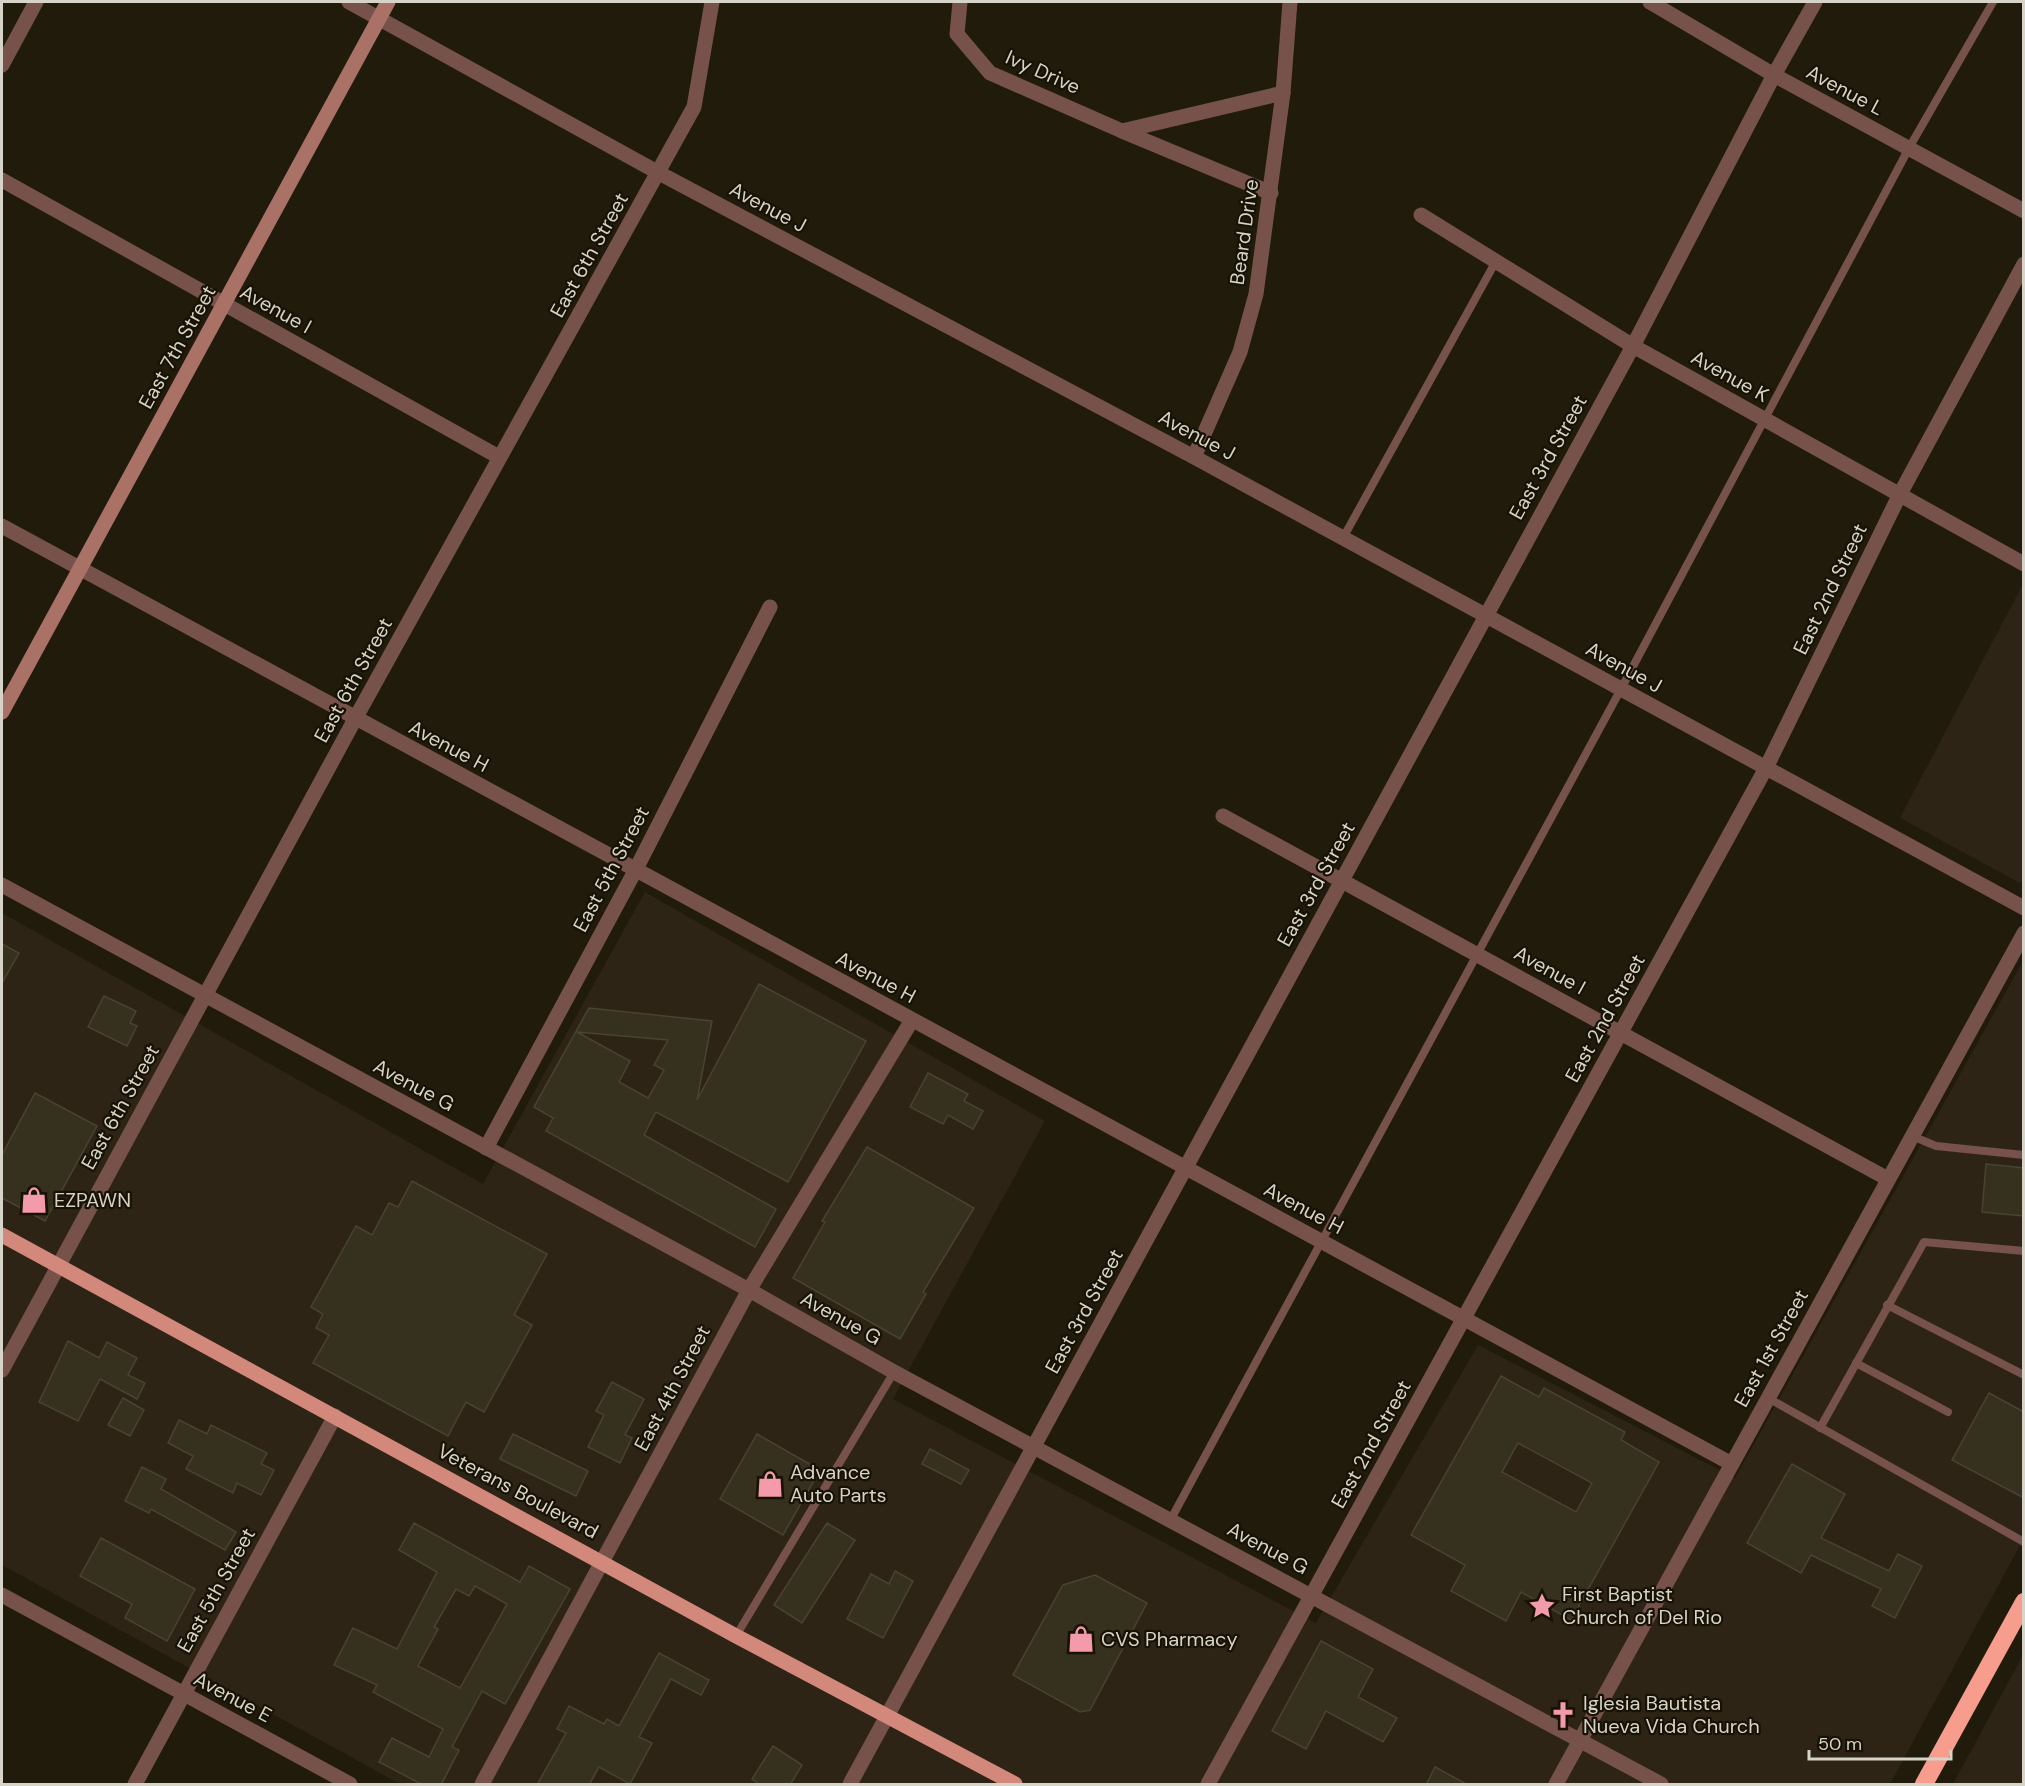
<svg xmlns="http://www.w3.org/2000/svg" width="2025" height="1786" font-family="'DM Sans',sans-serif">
<rect width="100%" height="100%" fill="#201b0a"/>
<!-- commercial -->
<g fill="#2e2416">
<path d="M2023,584L2024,877L2020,883L1900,818Z"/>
<path d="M645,892L1045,1121L893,1399L1316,1623L1478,1345L1735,1478L2023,961V1540L1890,1784H400L2,1565V913L483,1184Z"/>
<path d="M2023,1655V1784H1953Z"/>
</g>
<!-- building -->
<g fill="#36301e" stroke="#494331" stroke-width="1.5" fill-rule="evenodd">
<path d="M2,944L19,953L2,983Z"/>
<path d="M759,984L866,1041L788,1182L656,1112L644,1135L776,1209L755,1247L546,1131L553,1118L534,1107L589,1008L712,1021L697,1100ZM577,1032L668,1040L654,1065L664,1070L648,1098L619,1082L630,1061Z"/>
<path d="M104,996L136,1011L130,1023L137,1026L127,1046L88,1027Z"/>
<path d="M928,1073L968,1094L964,1101L983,1111L973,1129L948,1115L943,1124L910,1107Z"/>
<path d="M35,1093L97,1126L45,1221L2,1198V1155Z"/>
<path d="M867,1147L974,1208L923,1292L926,1294L900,1339L793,1278L825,1222L822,1221Z"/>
<path d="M1986,1164L2024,1168V1216L1982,1212Z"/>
<path d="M412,1181L547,1254L514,1315L532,1325L484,1412L466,1402L448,1436L313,1363L329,1335L316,1328L323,1314L311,1307L356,1226L372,1235L389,1203L398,1207Z"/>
<path d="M68,1341L99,1358L107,1342L137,1358L128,1375L145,1383L137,1399L100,1379L78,1421L39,1402Z"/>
<path d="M1501,1376L1539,1397L1544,1388L1625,1432L1621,1440L1659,1462L1571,1620L1521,1592L1506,1621L1451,1591L1465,1565L1411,1535ZM1518,1443L1592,1483L1576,1512L1502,1472Z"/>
<path d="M612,1382L644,1399L625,1435L632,1438L620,1463L588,1447L604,1415L596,1411Z"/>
<path d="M1989,1393L2024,1412V1498L1952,1460Z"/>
<path d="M123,1398L144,1410L130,1436L108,1425Z"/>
<path d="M179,1420L207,1434L211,1425L267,1453L261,1464L274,1470L261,1495L237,1483L233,1493L186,1469L193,1456L168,1443Z"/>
<path d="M513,1434L588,1471L576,1496L500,1459Z"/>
<path d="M757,1434L820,1470L783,1535L720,1499Z"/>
<path d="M930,1449L969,1470L961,1484L922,1464Z"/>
<path d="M1792,1464L1845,1494L1821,1538L1889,1571L1898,1554L1922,1566L1895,1618L1872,1606L1881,1589L1811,1555L1801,1573L1747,1543Z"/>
<path d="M142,1467L166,1479L161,1489L236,1532L225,1550L151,1509L149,1513L125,1501Z"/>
<path d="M414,1523L520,1582L529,1566L570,1589L505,1704L482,1691L452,1747L459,1750L441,1785H423L379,1762L392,1738L429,1757L443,1729L373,1692L377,1685L334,1665L353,1628L397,1649L437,1572L399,1550ZM475,1586L507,1604L460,1688L418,1666L438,1629L434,1627L456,1589L469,1596Z"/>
<path d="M827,1523L855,1540L802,1623L774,1605Z"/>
<path d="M101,1538L195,1589L167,1641L125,1618L132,1604L80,1576Z"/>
<path d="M895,1571L913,1581L883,1638L847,1619L871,1574L889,1584Z"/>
<path d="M1095,1575L1147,1603L1090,1710L1080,1712L1013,1675L1063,1585Z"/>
<path d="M1321,1641L1373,1669L1358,1697L1397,1718L1383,1742L1326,1711L1306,1749L1272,1731Z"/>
<path d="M659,1653L709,1680L701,1695L671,1679L639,1737L652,1743L630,1784L599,1767L589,1785H537L566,1733L557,1729L569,1706L604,1724L607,1719L619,1726Z"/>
<path d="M773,1746L802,1765L790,1785H761L752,1779Z"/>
<path d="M1435,1767L1468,1785H1426Z"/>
</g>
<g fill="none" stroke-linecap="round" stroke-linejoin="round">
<!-- lane -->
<g stroke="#76524b" stroke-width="8">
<path d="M1343,538L1496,261"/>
<path d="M1912,1136L1936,1146L2024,1155"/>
<path d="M1887,1305L2024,1375"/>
<path d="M1856,1363L1948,1412"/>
<path d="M1768,1398L2024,1542"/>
<path d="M1820,1428L1924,1242L2024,1251"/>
<path d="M1171,1519L1621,689L1909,148L1993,2"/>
<path d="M736,1636L894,1372"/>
</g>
<!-- street -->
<g stroke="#76524b" stroke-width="15">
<path d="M349,2L659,173L1194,457L2024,908"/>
<path d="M960,2L957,34L990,73L1122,131L1283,93"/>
<path d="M1650,2L1774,75L2024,211"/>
<path d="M2,65L36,2"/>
<path d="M1122,131L1271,193"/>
<path d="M2,180L499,457"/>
<path d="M1421,215L1633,346L2024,564"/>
<path d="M1194,457L1240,352L1256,294L1283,93L1290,2"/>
<path d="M2,526L1732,1464"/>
<path d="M1223,816L1888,1179"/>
<path d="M2,885L749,1290L894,1372L1661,1784"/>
<path d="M486,1148L635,871L770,607"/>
<path d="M2,1370L355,719L694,107L712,2"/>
<path d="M2,1595L350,1784"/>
<path d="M135,1784L335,1416"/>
<path d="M482,1784L749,1290L912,1020"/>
<path d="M850,1784L1633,346L1774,75L1815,2"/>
<path d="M1208,1784L1766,768L1899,496L2024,264"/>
<path d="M1556,1784L2024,933"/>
</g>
<!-- secondary -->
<path stroke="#aa7166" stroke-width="15" d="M2,712L388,2"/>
<!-- primary -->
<path stroke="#d2887a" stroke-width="15" d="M2,1235L736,1636L1015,1784"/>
<!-- highway -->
<path stroke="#f79d8d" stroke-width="18" d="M1924,1784L2024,1602"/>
</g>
<!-- icons -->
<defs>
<symbol id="shop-bare" viewBox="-9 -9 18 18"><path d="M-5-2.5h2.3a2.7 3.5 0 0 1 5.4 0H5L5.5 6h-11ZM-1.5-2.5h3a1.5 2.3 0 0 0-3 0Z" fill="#f39aab" stroke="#171203" stroke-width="2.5" paint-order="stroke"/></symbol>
<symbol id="sight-bare" viewBox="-9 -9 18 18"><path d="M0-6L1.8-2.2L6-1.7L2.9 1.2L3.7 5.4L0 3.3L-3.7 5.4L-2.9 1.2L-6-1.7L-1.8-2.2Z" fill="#f39aab" stroke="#171203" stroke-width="2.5" paint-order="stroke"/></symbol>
<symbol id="church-bare" viewBox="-9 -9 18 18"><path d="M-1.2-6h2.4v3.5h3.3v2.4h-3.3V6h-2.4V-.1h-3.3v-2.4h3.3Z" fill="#f39aab" stroke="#171203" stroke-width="2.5" paint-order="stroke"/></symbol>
</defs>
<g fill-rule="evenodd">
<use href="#shop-bare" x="15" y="1181" width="38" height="38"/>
<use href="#shop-bare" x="751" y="1465" width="38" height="38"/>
<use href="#sight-bare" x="1523" y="1587" width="38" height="38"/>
<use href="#shop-bare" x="1062" y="1620" width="38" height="38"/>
<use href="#church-bare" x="1544" y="1696" width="38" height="38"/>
</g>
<g text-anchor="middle" stroke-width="4.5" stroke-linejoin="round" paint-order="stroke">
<!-- street labels -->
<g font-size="20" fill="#d6d3c8" stroke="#171203">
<text transform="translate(1043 72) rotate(24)" y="7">Ivy Drive</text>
<text transform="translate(1845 90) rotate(28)" y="7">Avenue L</text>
<text transform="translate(768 207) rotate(28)" y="7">Avenue J</text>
<text transform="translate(1244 232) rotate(-82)" y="7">Beard Drive</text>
<text transform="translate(589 255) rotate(-61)" y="7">East 6th Street</text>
<text transform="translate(276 309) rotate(29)" y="7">Avenue I</text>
<text transform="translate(177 347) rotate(-61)" y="7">East 7th Street</text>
<text transform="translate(1730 376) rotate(29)" y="7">Avenue K</text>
<text transform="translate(1197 435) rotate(28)" y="7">Avenue J</text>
<text transform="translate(1548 457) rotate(-61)" y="7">East 3rd Street</text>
<text transform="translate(1830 589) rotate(-64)" y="7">East 2nd Street</text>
<text transform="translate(1624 667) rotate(29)" y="7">Avenue J</text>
<text transform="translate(353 680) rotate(-61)" y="7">East 6th Street</text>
<text transform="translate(449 746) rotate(28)" y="7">Avenue H</text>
<text transform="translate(611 869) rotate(-62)" y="7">East 5th Street</text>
<text transform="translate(1316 884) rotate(-61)" y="7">East 3rd Street</text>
<text transform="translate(1550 970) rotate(29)" y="7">Avenue I</text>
<text transform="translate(876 977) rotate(28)" y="7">Avenue H</text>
<text transform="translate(1605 1018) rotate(-61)" y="7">East 2nd Street</text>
<text transform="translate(414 1085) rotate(28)" y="7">Avenue G</text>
<text transform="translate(120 1107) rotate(-61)" y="7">East 6th Street</text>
<text transform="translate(1304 1208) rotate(28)" y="7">Avenue H</text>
<text transform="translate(1084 1311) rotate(-61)" y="7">East 3rd Street</text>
<text transform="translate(841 1318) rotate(29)" y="7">Avenue G</text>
<text transform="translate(1771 1348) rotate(-61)" y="7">East 1st Street</text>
<text transform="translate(672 1388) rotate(-62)" y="7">East 4th Street</text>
<text transform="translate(1371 1444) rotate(-61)" y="7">East 2nd Street</text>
<text transform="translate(518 1491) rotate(28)" y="7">Veterans Boulevard</text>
<text transform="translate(1268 1548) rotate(28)" y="7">Avenue G</text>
<text transform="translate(216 1590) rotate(-61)" y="7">East 5th Street</text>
<text transform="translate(233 1697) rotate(28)" y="7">Avenue E</text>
</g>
<!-- poi labels -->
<g font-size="20" fill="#d6d3c8" stroke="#171203" text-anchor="start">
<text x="54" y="1207">EZPAWN</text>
<text x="790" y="1479">Advance<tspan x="790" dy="23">Auto Parts</tspan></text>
<text x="1562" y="1601">First Baptist<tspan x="1562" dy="23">Church of Del Rio</tspan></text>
<text x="1101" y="1646">CVS Pharmacy</text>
<text x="1583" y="1710">Iglesia Bautista<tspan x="1583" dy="23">Nueva Vida Church</tspan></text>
</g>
</g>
<!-- border -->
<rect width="2025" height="1786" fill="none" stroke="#d6d3c8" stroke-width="6"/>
<!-- scale -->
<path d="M1809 1750v9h142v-9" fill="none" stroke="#d6d3c8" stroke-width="3"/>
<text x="1818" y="1750" font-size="18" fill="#d6d3c8" stroke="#171203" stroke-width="4.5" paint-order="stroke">50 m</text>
</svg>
